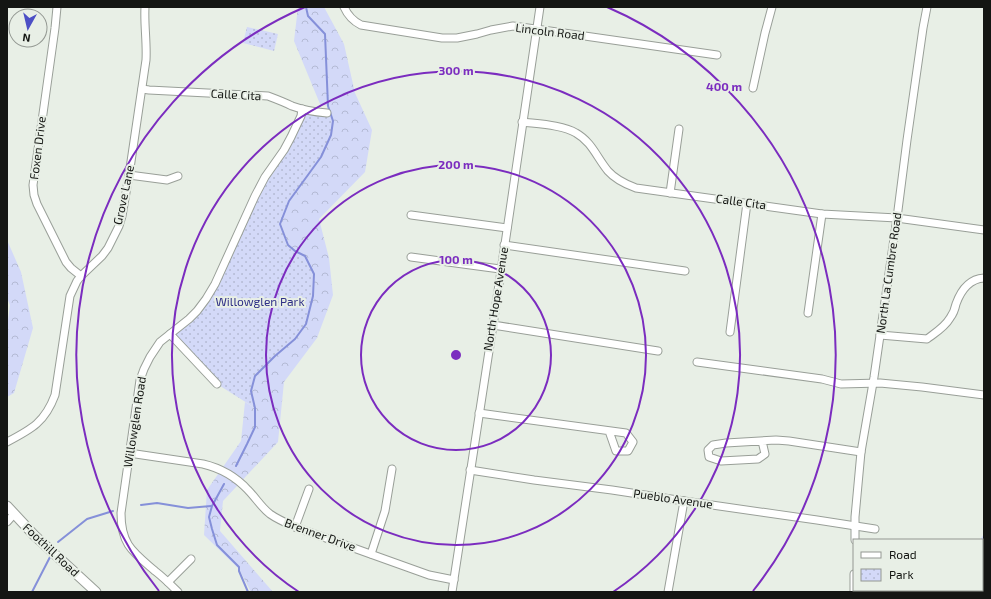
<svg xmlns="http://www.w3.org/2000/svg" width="991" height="599" font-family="'Exo 2',sans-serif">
<defs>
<pattern id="forest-crowns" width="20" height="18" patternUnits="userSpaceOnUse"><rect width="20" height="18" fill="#d3d9f8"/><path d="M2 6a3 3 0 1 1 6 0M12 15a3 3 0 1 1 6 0" fill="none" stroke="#b4bad4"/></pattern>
<pattern id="park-dots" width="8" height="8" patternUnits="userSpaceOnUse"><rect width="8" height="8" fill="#d3d9f8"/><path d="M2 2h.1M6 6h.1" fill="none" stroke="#b4bad4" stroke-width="1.8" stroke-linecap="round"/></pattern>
</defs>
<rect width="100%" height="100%" fill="#e8efe6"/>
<!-- forest -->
<g fill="url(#forest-crowns)">
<path d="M298,7H324L344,44L355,93L372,130L365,172L319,219L329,258L333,295L317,338L284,382L278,442L223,501L220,531L273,592H251L239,569L204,535L207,490L241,441L245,402L255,408L251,391L255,376L275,356L295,339L306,324L313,296L314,274L305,256L295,251L288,245L280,224L289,201L321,157L328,106L320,104L294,41Z"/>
<path d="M7,240L21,272L33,328L14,393L7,397V328L10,305L7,298Z"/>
<path d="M984,534V592H957L958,590H982V540H980Z"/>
</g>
<!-- park -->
<g fill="url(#park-dots)">
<path d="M247,27L278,34L274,51L243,43Z"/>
<path d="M328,106L333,121L331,135L321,157L289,201L280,224L288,245L295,251L305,256L314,274L313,296L306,324L295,339L275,356L255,376L252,391L255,408L217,384L170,334L206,299L302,109L326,113Z"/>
</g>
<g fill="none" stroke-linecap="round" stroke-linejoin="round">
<!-- stream -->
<g stroke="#8590d9" stroke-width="2">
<path d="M236,466L247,444L255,427V408L251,391L255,376L275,356L295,339L306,324L313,296L314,274L305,256L295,251L288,245L280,224L289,201L321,157L331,135L333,121L328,106L325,34L308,16L306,7"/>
<path d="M224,484L212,506L209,517L212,529L217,545L239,567V571L248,592"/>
<path d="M141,505L157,503L188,508L211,506"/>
<path d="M58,542L87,519L113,511"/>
<path d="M982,567L984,565"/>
<path d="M32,592L50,557"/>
<path d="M955,592H960L962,590"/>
</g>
<defs>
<g id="minor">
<path d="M57,7L55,28L33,185L34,195L37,204L66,262L71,268L81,276"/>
<path d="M344,7C348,16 353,21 361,25L442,38H457L477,34L491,30L513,26L543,30L717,55"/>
<path d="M753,88L765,33L772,7"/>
<path d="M142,89L149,90L268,96C276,99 284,102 292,106C303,110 315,112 327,113"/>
<path d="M522,122C538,124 563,125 576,133C592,142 597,158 608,171C615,179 625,184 636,188L822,214L897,218L904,219L984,230"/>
<path d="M129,175L167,180L178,176"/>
<path d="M670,193L679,129"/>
<path d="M411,215L507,228"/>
<path d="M504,245L685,271"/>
<path d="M411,257L500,269"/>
<path d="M808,313L822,214"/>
<path d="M493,325L658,351"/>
<path d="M730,332L747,203"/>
<path d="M170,334L217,384"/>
<path d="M880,335L927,339C935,333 945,327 950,318C953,314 955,309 956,304C961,290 969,279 984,278"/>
<path d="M697,362L822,379L841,384L880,383L922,387L984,395"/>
<path d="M479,413L626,433L633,442L628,451H616L609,431"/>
<path d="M762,441L765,454L758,459L721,461L709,457L708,450L713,445L726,443L776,440L789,441L861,452"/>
<path d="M7,442C32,429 45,422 55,395L70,296L77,281L81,276L102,256L108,248L119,226L122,216L129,175L146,60C147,42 144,25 145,7"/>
<path d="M129,453L203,464C220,468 236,477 248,490C256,498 261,507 270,514C277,519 286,523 295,527L429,575L454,580"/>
<path d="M470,470L534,480L612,490L684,501L817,520L875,529"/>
<path d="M7,522L14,514"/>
<path d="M295,527L309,489"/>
<path d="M855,540V517L861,452L874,377L897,218L907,140L923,28L927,7"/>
<path d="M371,554L385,511L392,469"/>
<path d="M168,582L191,559"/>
<path d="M178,592C171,585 163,577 155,571C133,552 121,545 121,513L140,380L144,369L150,357L160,342L189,319L197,311L206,299L215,284L255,196L265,177L284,150L291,137L301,116L302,109"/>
<path d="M452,592L493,325L540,7"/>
<path d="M668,592L684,501"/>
<path d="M854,592V574"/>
</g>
<path id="major" d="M7,506L34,535L96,592"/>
</defs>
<!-- minor casing -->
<use href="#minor" stroke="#999f98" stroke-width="9"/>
<!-- major casing -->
<use href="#major" stroke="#999f98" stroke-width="11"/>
<!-- minor -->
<use href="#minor" stroke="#fff" stroke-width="7"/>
<!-- major -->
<use href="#major" stroke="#fff" stroke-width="9"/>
</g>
<!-- distance rings -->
<g fill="none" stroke="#7b2cbf" stroke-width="2">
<circle cx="456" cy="355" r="95"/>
<circle cx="456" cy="355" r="190"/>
<path d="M299 592A284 284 0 1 1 613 592"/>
<path d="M159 591A379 379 0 0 1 305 7M607 7A379 379 0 0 1 753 591"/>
</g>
<g text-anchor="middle" stroke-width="4" stroke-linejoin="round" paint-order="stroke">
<!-- street labels -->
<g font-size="12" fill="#141613" stroke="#e8efe6">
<text transform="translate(550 32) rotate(7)" y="4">Lincoln Road</text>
<text transform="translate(236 95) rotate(3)" y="4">Calle Cita</text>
<text transform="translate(38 148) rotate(-83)" y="4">Foxen Drive</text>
<text transform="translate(124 195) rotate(-78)" y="4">Grove Lane</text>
<text transform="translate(741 202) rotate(8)" y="4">Calle Cita</text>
<text transform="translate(889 273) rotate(-82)" y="4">North La Cumbre Road</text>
<text transform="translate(496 299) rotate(-81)" y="4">North Hope Avenue</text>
<text transform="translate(135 422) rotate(-81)" y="4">Willowglen Road</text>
<text transform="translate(673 499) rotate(8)" y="4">Pueblo Avenue</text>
<text transform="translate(320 535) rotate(20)" y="4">Brenner Drive</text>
<text transform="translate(51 550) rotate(43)" y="4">Foothill Road</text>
</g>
<!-- park labels -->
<g font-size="12" fill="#303187" stroke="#e8efe6">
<text x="260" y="306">Willowglen Park</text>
</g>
</g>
<circle cx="456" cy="355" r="6" fill="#7b2cbf" stroke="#e8efe6" stroke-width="2"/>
<g font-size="12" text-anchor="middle" font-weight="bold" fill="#7b2cbf" stroke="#e8efe6" stroke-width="4" stroke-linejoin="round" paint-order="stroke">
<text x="456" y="75">300 m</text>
<text x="724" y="91">400 m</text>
<text x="456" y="169">200 m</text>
<text x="456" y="264">100 m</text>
</g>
<!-- border -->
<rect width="991" height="599" fill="none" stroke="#141613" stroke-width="16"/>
<!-- legend -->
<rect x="853" y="539" width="130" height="52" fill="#e8efe6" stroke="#939892"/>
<rect x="861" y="552" width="20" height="6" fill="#ffffff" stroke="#939892"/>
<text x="889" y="559" font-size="12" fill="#141613">Road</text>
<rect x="861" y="569" width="20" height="12" fill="url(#park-dots)" stroke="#939892"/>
<text x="889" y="579" font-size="12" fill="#141613">Park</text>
<!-- north arrow -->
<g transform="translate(28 28) rotate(188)"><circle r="19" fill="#e8efe6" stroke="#939892"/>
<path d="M0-3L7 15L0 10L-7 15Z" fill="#4c4fc5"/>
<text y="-6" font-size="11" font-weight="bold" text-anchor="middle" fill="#141613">N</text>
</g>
</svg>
